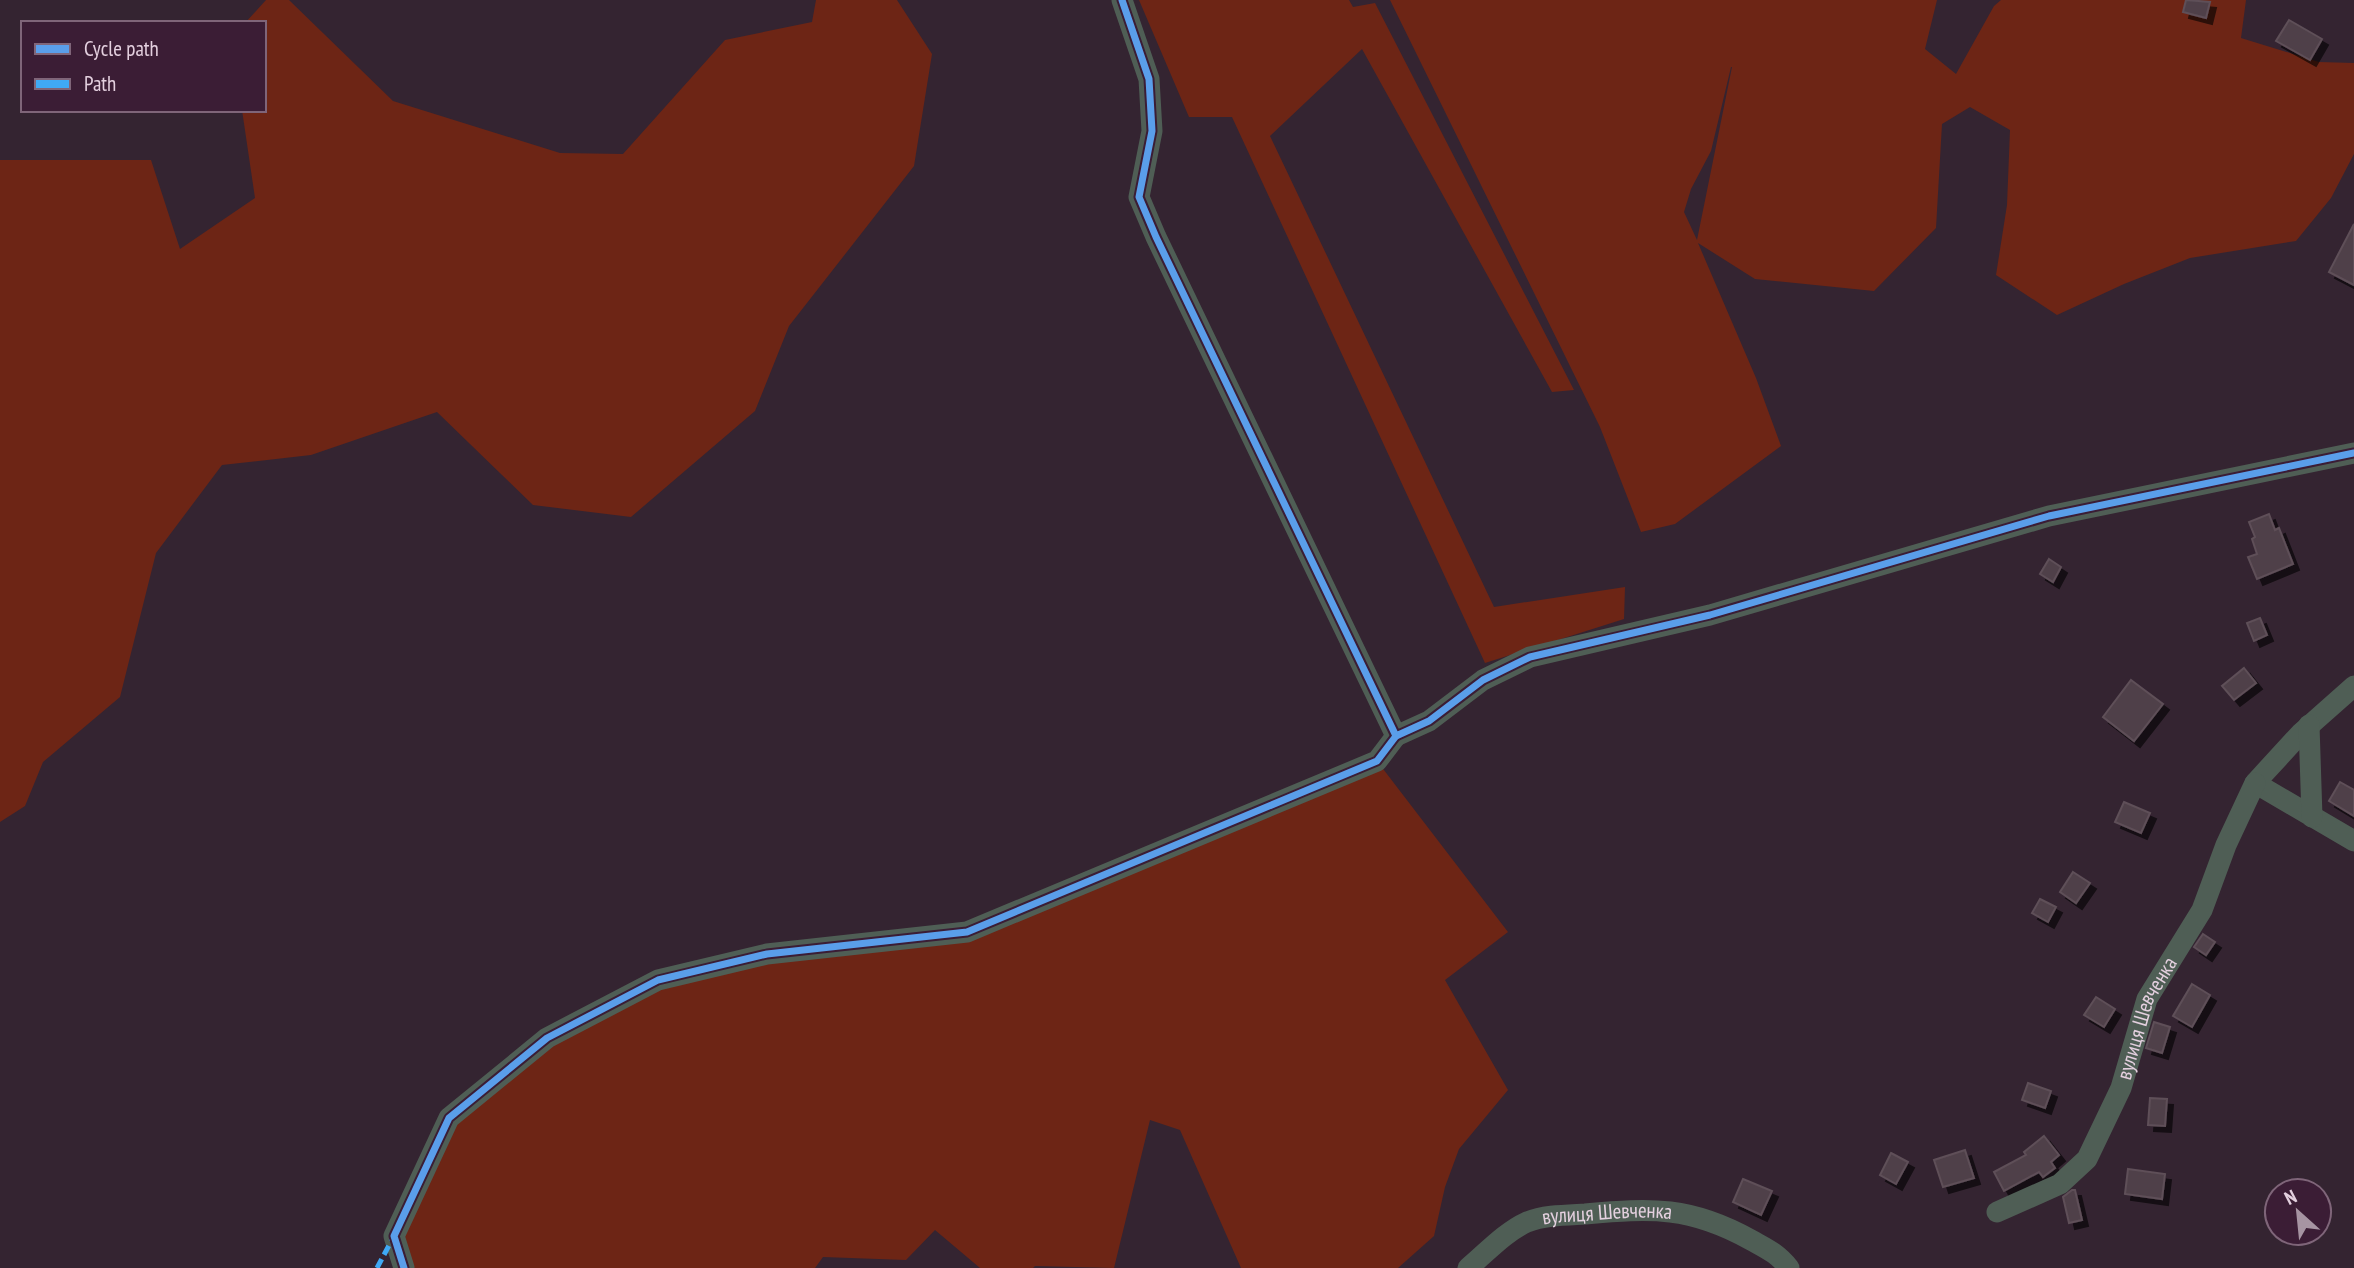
<svg xmlns="http://www.w3.org/2000/svg" width="2354" height="1268" font-family="'PT Sans Narrow',sans-serif">
<defs>
<filter id="shadow"><feDropShadow dx="6" dy="6" stdDeviation="0" flood-color="#0009"/></filter>
</defs>
<rect width="100%" height="100%" fill="#342431"/>
<!-- green -->
<g fill="#6d2515" fill-rule="evenodd">
<path d="M266,0H289L393,101L560,153L623,154L725,40L812,22L816,0H897L932,54L914,166L789,326L755,411L631,517L533,505L437,412L311,455L222,465L156,553L120,697L43,762L25,806L0,822V160H151L180,249L255,198L242,110H264V23H245Z"/>
<path d="M1139,0H1349L1353,7L1375,3L1574,390L1552,392L1362,49L1270,136L1494,607L1625,587L1624,619L1485,663L1232,117H1189Z"/>
<path d="M1390,0H1937L1925,49L1956,74L1994,6L2001,0H2246L2241,38L2319,62L2354,63V154L2331,198L2296,241L2190,258L2124,284L2057,315L1996,275L2007,205L2010,130L1970,107L1942,124L1936,228L1874,291L1755,279L1698,243L1756,378L1781,446L1675,524L1641,532L1600,427ZM1731,67H1732L1697,240L1684,212L1691,189L1711,151Z"/>
<path d="M1377,761L1508,932L1445,980L1508,1090L1459,1149L1445,1187L1434,1236L1398,1268H1241L1180,1130L1150,1120L1114,1268L1035,1266L1033,1268H980L935,1230L906,1260L823,1257L815,1268H404L394,1236L449,1118L547,1038L658,980L967,932Z"/>
</g>
<!-- building -->
<g fill="#50414a" stroke="#5e4f58" stroke-width="2" filter="url(#shadow)">
<path d="M2186,0L2210,2L2206,18L2183,12Z"/>
<path d="M2289,20L2322,39L2310,60L2276,41Z"/>
<path d="M2354,224V285L2329,272Z"/>
<path d="M2269,514L2275,530L2279,528L2293,564L2257,579L2248,557L2257,554L2252,539L2255,537L2249,522Z"/>
<path d="M2049,559L2061,567L2053,582L2040,574Z"/>
<path d="M2260,618L2267,635L2254,641L2247,623Z"/>
<path d="M2244,668L2256,683L2234,700L2222,686Z"/>
<path d="M2131,680L2163,704L2134,741L2103,717Z"/>
<path d="M2340,782L2354,790V816L2329,801Z"/>
<path d="M2124,802L2150,813L2141,833L2115,822Z"/>
<path d="M2073,872L2090,883L2076,903L2060,892Z"/>
<path d="M2040,899L2056,907L2048,922L2032,913Z"/>
<path d="M2203,934L2215,942L2206,955L2194,947Z"/>
<path d="M2192,984L2210,995L2192,1027L2173,1016Z"/>
<path d="M2096,997L2115,1009L2104,1027L2084,1015Z"/>
<path d="M2154,1022L2170,1027L2162,1053L2146,1048Z"/>
<path d="M2028,1083L2051,1091L2045,1108L2022,1100Z"/>
<path d="M2150,1098L2167,1099L2165,1126L2148,1125Z"/>
<path d="M2044,1136L2059,1155L2051,1162L2055,1168L2043,1177L2039,1172L2004,1191L1994,1172L2026,1155L2024,1152Z"/>
<path d="M1965,1150L1974,1178L1943,1187L1934,1160Z"/>
<path d="M1891,1153L1908,1162L1896,1184L1880,1175Z"/>
<path d="M2128,1169L2165,1174L2162,1199L2125,1194Z"/>
<path d="M1743,1179L1772,1191L1761,1215L1733,1202Z"/>
<path d="M2072,1190H2075L2082,1220L2069,1223L2063,1197Z"/>
</g>
<g fill="none" stroke-linecap="round" stroke-linejoin="round">
<!-- minor -->
<g stroke="#4f5e55" stroke-width="21">
<path d="M1122,0L1149,79L1152,131L1139,197L1156,237L1396,736L1429,721L1483,680L1530,657L1710,615L2049,516L2354,453"/>
<path d="M2354,686L2301,733L2255,783L2354,841"/>
<path d="M2309,725L2312,817"/>
<path id="s1" d="M1997,1212L2060,1184L2087,1159L2121,1088L2147,999L2202,910L2226,845L2255,783"/>
<path d="M404,1268L394,1236L449,1118L547,1038L658,980L767,954L967,932L1377,761L1396,736"/>
<path id="s2" d="M1468,1268C1486,1253 1505,1232 1527,1222C1544,1215 1567,1215 1585,1214C1652,1208 1690,1206 1751,1240C1767,1249 1777,1253 1789,1268"/>
</g>
<!-- quiet -->
<path stroke="#3fa9f5" stroke-width="5" stroke-dasharray="10 5" stroke-linecap="butt" d="M377,1268L394,1236"/>
<defs>
<g id="cycleway">
<path d="M1122,0L1149,79L1152,131L1139,197L1156,237L1396,736L1429,721L1483,680L1530,657L1710,615L2049,516L2354,453"/>
<path d="M404,1268L394,1236L449,1118L547,1038L658,980L767,954L967,932L1377,761L1396,736"/>
</g>
</defs>
<!-- cycleway casing -->
<use href="#cycleway" stroke="#3b1d35" stroke-width="11"/>
<!-- cycleway -->
<use href="#cycleway" stroke="#5a9eea" stroke-width="7"/>
</g>
<g text-anchor="middle" stroke-width="5" stroke-linejoin="round" paint-order="stroke">
<!-- street labels -->
<g font-size="21" fill="#e4d0df" stroke="#3b1d35">
<text dy="7" stroke="none"><textPath href="#s1" startOffset="259">вулиця Шевченка</textPath></text>
<text dy="7" stroke="none"><textPath href="#s2" startOffset="156">вулиця Шевченка</textPath></text>
</g>
</g>
<!-- legend -->
<rect x="21" y="21" width="245" height="91" fill="#3b1d35" stroke="#7f6579" stroke-width="2"/>
<rect x="35" y="44" width="35" height="10" fill="#5a9eea" stroke="#7f6579" stroke-width="2"/>
<text x="84" y="56" font-size="21" fill="#e4d0df">Cycle path</text>
<rect x="35" y="79" width="35" height="10" fill="#3fa9f5" stroke="#7f6579" stroke-width="2"/>
<text x="84" y="91" font-size="21" fill="#e4d0df">Path</text>
<!-- north arrow -->
<g transform="translate(2298 1212) rotate(333)"><circle r="33" fill="#3b1d35" stroke="#7f6579" stroke-width="2"/>
<path d="M0-5L12 26L0 18L-12 26Z" fill="#a694a2"/>
<text y="-10" font-size="19" font-weight="bold" text-anchor="middle" fill="#e4d0df">N</text>
</g>
</svg>
